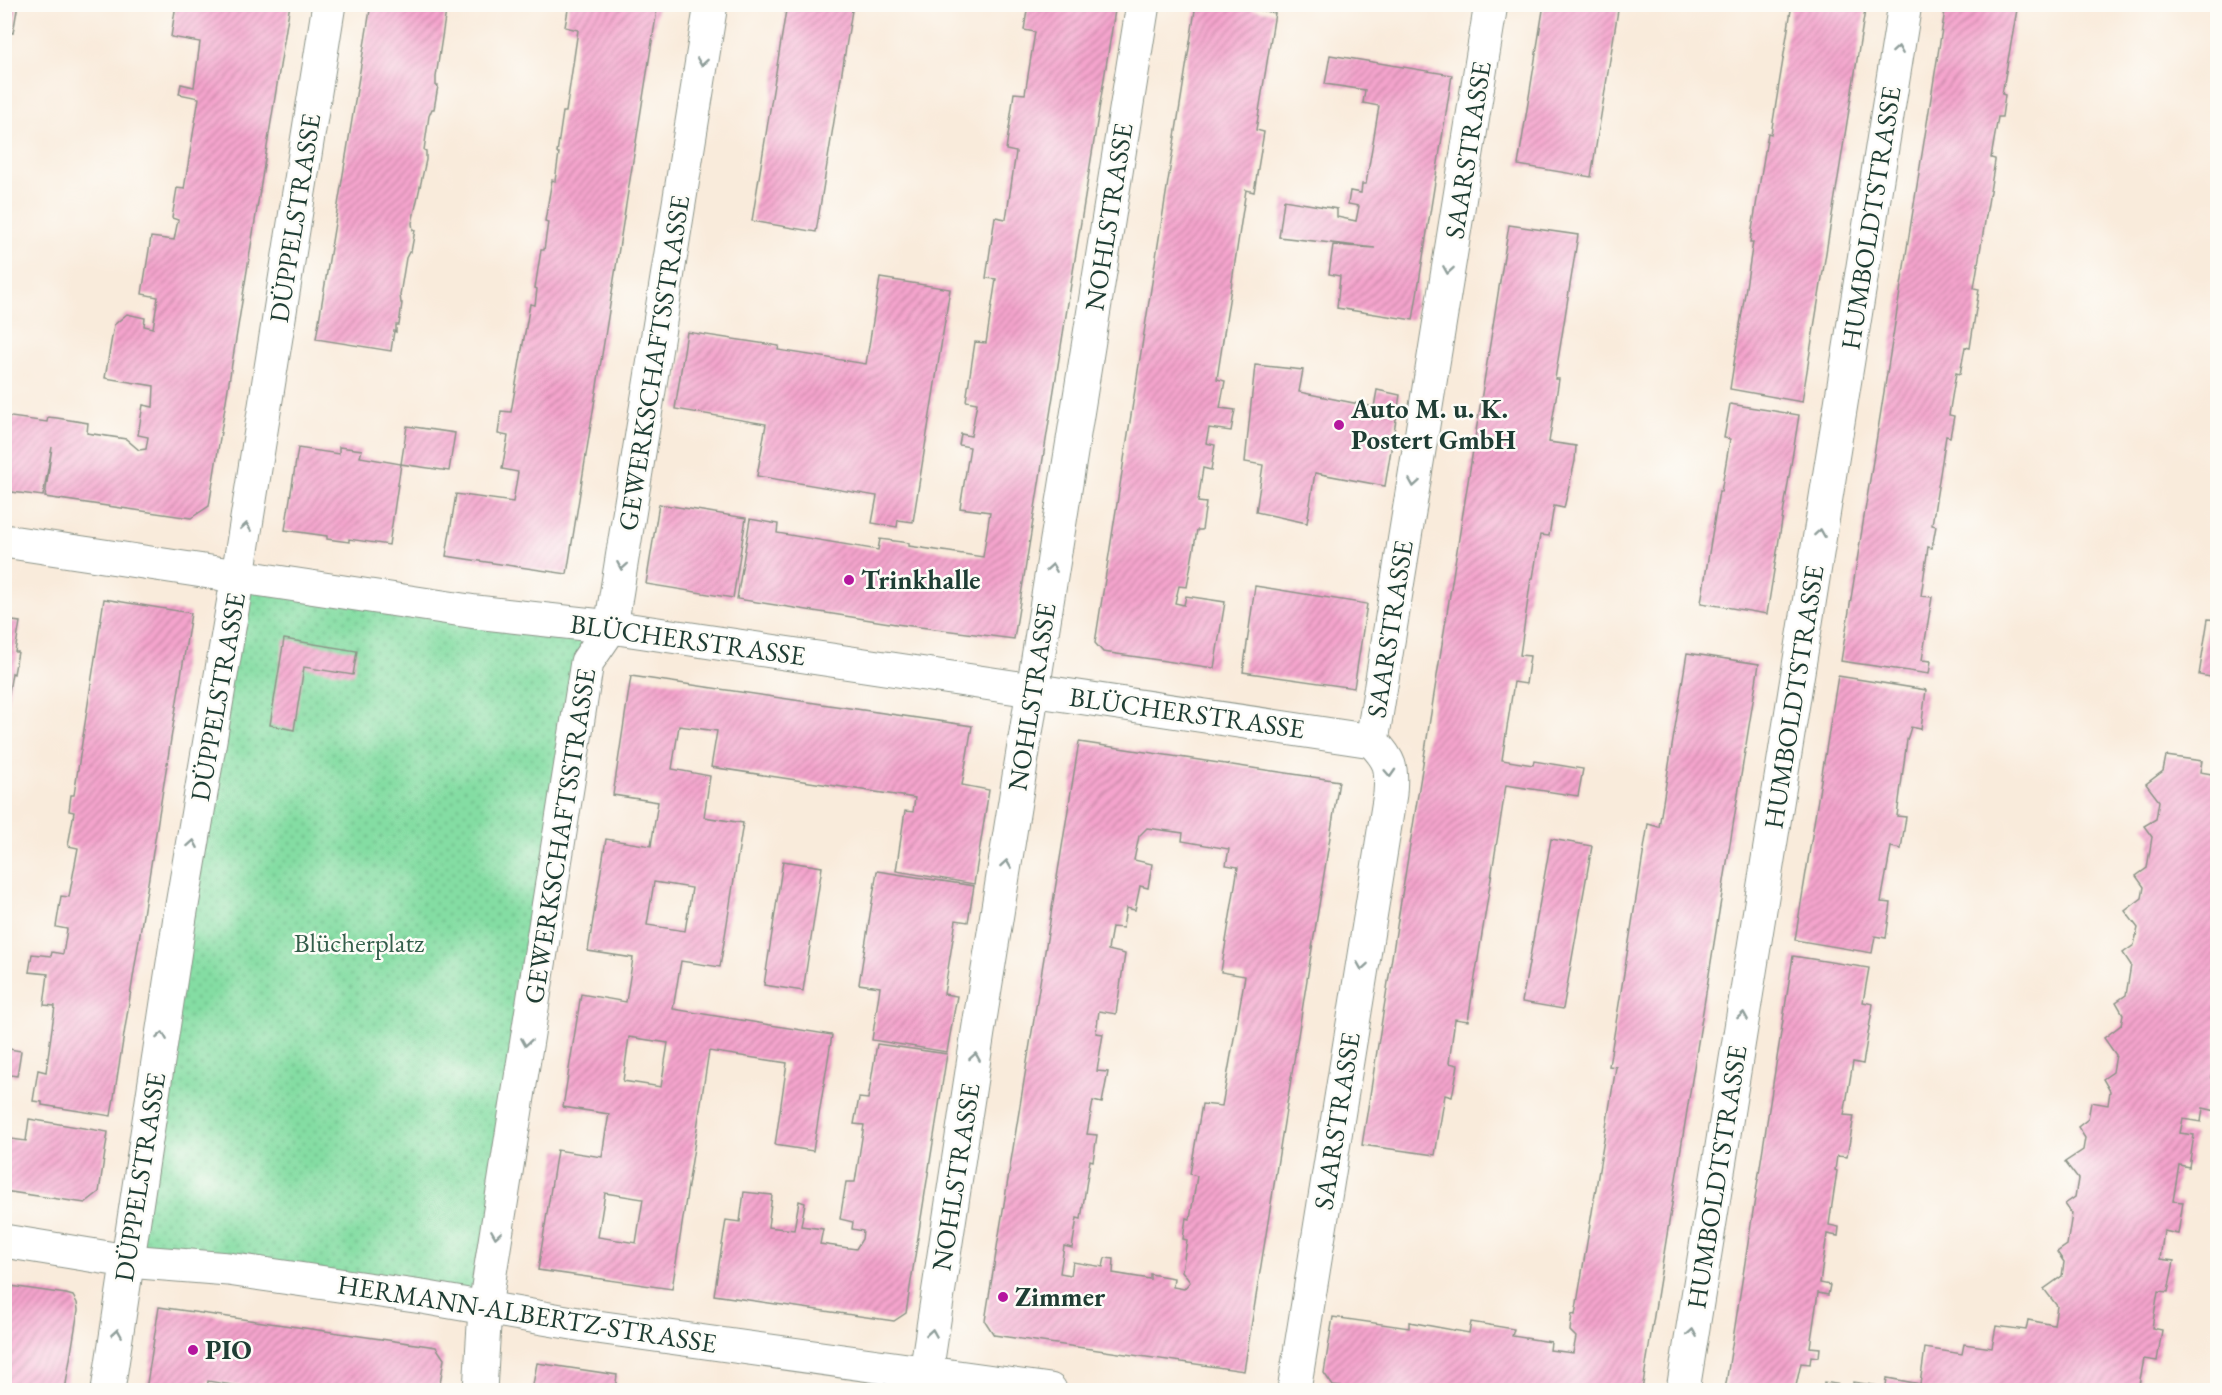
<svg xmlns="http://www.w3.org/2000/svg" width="2222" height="1395" font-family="'EB Garamond',serif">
<defs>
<pattern id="park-dots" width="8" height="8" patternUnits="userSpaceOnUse" patternTransform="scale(1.5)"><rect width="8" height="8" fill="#84dda3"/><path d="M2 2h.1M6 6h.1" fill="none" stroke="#6bb486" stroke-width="1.8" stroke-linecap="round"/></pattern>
<pattern id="building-hatch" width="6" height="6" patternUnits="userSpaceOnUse" patternTransform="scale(1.5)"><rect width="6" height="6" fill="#f5a4cd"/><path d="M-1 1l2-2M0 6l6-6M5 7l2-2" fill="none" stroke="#c687a7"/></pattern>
</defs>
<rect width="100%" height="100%" fill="#fdfcf7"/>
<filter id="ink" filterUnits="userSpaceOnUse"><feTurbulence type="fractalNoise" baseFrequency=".0167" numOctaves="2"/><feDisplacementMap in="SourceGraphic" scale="12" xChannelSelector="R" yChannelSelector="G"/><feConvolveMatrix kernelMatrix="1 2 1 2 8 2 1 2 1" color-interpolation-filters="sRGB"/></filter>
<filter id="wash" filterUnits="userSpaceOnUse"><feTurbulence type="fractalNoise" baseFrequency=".008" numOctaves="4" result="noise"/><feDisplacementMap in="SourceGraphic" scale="24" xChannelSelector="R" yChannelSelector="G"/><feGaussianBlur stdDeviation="1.35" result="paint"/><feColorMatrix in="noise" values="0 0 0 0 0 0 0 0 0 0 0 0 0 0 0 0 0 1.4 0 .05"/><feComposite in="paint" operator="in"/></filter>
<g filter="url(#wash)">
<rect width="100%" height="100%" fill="#f9ebdb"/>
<!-- park -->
<path fill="url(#park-dots)" stroke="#528d6c" stroke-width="1.5" d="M238,575L611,627L587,662L485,1309L127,1261Z"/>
<g id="blocks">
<!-- building -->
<g fill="url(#building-hatch)" fill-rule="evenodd">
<path d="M4,4H18L13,33L4,31Z"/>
<path d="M176,4L207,8L208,4H290L209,506L191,518L45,497L52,447L43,496L4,491V416L47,422L48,417L57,418L88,423L87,433L126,439L139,450L146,449L148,437L138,435L143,405L153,407L154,386L105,378L114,325L127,314L145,318L144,326L153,328L158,297L142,294L151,237L174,240L178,220L172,218L177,188L184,189L199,98L179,94L181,84L194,87L200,42L171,37Z"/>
<path d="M371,4H447L436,77V86H438L434,109H432L429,116L424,150L426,151V160L412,223L413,230H415L411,252H409L406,258L400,295L401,303H402L399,325H396V332L394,331L391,351L316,339Z"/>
<path d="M569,4H658L567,574L446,556L456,494L513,502L518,472L502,469L508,436L498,434L501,411L511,412L530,304L535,305L537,289L535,288L541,250H544L548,222L545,221L552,180L555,181L559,153H557L563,112H566L578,30L565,27Z"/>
<path d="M787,4H853L816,232L752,221Z"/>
<path d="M1028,4H1116L1014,639L896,624L737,599L750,519L778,524L777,533L878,550L880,539L909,543V546L983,557L990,512L960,508L970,447L959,445L961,434L971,436L977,403L966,401L975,342L986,343L996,279L986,278L995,217L1006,219L1011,186L1016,152L1006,150L1014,93L1025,94L1035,32L1024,30Z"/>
<path d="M1196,4H1225L1275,13L1256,130L1264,132L1254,192L1246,190L1217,379L1225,381L1220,408L1235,410L1231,431L1209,428L1206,443L1215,445L1211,470L1203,468L1198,502L1206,503L1202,530H1197L1187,587L1179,586L1175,603L1184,605L1186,596L1225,602L1214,668L1103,652L1095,643Z"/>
<path d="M1544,4H1619L1591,177L1518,165Z"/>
<path d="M1792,4H1866L1802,402L1730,389L1753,242H1750L1768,133L1771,134Z"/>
<path d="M1946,4H2018L2002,94L2005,95L2002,117H1998L1991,158L1995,159V161L1974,288L1979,289L1970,348L1965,347L1960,374L1956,373L1949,415L1954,416L1950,437L1946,436L1932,525L1936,526L1932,548L1928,547L1921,596L1932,597L1922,660L1931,661L1929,674L1841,661Z"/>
<path d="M1330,55L1452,75L1413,320L1337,308L1340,276L1329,274L1333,245L1375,248L1279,237L1284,200L1337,209V217L1356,221L1359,206L1348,204L1350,191L1361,193L1362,184H1366L1379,106L1363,103L1365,90L1325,84Z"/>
<path d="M1509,225L1578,235L1555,379H1559L1549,442L1576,446L1575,461L1564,508L1554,506L1549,536L1540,535L1533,578H1531L1520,655L1530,656L1526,684L1514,682L1502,760L1533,765L1534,761L1583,769L1578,796L1506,785L1468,1021L1455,1019L1449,1063L1458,1065L1452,1097L1445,1095L1435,1155L1362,1145Z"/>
<path d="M880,278L950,289L913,522L898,520L897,527L872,523L877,496L757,476L766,424L675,409L687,332L779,346L778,350L866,364Z"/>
<path d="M1255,365L1303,370L1299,392L1374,407L1377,390L1400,395L1385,486L1315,473L1307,523L1256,512L1263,465L1245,462Z"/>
<path d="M1730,404L1799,415L1767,614L1701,603L1719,491L1721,492L1730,439L1724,438Z"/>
<path d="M407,426L455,433L449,471L401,464Z"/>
<path d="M339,447L362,450L360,457L401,464L389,545L349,539V542L327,539V536L285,530L298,448L339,454Z"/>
<path d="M659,504L746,518L733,598L646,584Z"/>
<path d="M1255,586L1367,604L1354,688L1243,672Z"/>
<path d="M104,599L191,613L111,1116L42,1105V1102L33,1101L38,1070L46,1072L55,1006L44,1005L48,974L29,972L32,954L51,956L52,952L63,954L67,929L56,927L61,896L69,897L78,848L68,846L74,812L69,811L71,795H74Z"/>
<path d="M2208,619L2217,620V678L2199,675Z"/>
<path d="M4,620L20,622L15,652H18L14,674L12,673L7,704L4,703Z"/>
<path d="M284,639L357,651L353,675L304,667L294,730L270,725Z"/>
<path d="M1687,653L1759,664L1642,1390H1365L1333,1386L1324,1373L1333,1317L1409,1328V1322L1469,1333L1471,1322L1514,1329L1512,1336L1551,1342L1550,1350L1573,1353L1576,1337L1570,1331L1572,1314L1575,1315L1616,1067L1609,1066L1648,824L1659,827Z"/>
<path d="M631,676L972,726L962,785L989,790L974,884L896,871L905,811L913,812L915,798L711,767L717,731L679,726L672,769L710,776L704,817L743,823L720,967L681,961L673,1009L832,1035L813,1151L775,1145L787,1063L709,1051L672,1289L538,1270L557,1150L602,1157L605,1136L609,1114L563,1107L581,994L626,1002L633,958L588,951L606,839L651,846L658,802L613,795ZM654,882L692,888L685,931L647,925ZM629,1037L668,1043L661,1087L623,1081ZM605,1193L643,1199L636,1243L598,1237Z"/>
<path d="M1838,676L1926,690L1921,729L1911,727L1907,740L1897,816L1906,817L1901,849L1891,847L1881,902L1891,903L1886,938L1875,936L1872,953L1795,940Z"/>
<path d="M1079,742L1339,781L1244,1371L994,1335L985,1321ZM1147,828L1183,833L1182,841L1229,849L1226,865L1238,867L1221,972L1245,976L1222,1106L1202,1104L1190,1174L1197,1176L1190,1219L1186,1218L1183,1239L1187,1240L1182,1271L1190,1282L1184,1289L1173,1287L1174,1278L1150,1274V1279L1113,1273L1114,1259L1105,1258L1103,1267L1073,1262L1071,1275L1060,1273L1064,1246L1072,1248L1077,1218L1081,1219L1090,1160L1093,1161L1097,1135L1087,1134L1093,1101L1102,1103L1108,1072L1097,1071L1103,1034L1096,1033L1099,1011L1116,1014L1125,954L1108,950L1112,927L1123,928L1126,908L1135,910L1140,886L1148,888L1152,864L1134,860L1139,836Z"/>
<path d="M2166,756L2202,761L2200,772L2217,775V1046L2212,1078L2217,1079V1104L2216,1111L2203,1108L2201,1122L2183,1119L2180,1133L2194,1135L2189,1167L2179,1165L2173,1201L2183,1202L2178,1234L2164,1231L2160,1259L2174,1261L2168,1292L2158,1291L2152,1328L2162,1330L2157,1361L2144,1359L2138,1390H1823L1824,1382L1853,1387V1382L1886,1387L1887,1378L1920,1384L1925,1348L1962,1354L1964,1344L1992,1348L1996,1326L2026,1330L2028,1320L2054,1325L2057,1306L2044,1289L2062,1276L2064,1262L2057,1252L2067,1245L2072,1214L2065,1204L2075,1197L2078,1179L2065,1162L2083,1150L2085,1138L2078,1127L2088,1119L2091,1102L2108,1105L2110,1091L2103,1079L2113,1072L2116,1055L2104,1038L2121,1025L2123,1014L2116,1002L2126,995L2131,965L2123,953L2134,945L2138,928L2125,911L2142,898L2144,887L2136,876L2147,868L2152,837L2144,826L2156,819L2159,801L2146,784L2163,771Z"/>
<path d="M1551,839L1592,846L1563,1009L1522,1002Z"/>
<path d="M783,861L822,867L803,991L764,985Z"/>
<path d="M877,871L974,886L968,922L956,920L944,994L957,996L947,1052L872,1040L880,987L859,984Z"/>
<path d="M1793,956L1869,968L1863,1002L1873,1004L1863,1064L1853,1062L1844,1115L1854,1116L1847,1157L1837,1156L1835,1170L1837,1171L1829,1225L1839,1227L1838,1236L1827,1234L1820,1283L1830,1285L1828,1295L1818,1293L1810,1347L1820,1348L1819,1357L1811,1356L1810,1364L1801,1363L1796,1386L1819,1390H1725Z"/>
<path d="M877,1044L947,1054L906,1313L894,1321L714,1295L726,1220L740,1222L744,1192L772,1195L768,1227L794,1230L799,1201L805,1203L801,1226L823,1229L820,1244L856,1249L862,1239L863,1231L852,1229L853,1222L840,1219L846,1182H855L864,1125L854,1124L859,1098L868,1099Z"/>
<path d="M4,1048L21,1051L17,1076L4,1074Z"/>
<path d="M29,1119L108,1132L99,1192L85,1203L4,1191V1138L26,1141Z"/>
<path d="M4,1285L66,1294L73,1296L77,1303L78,1310L65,1390H4Z"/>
<path d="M159,1307L436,1347L444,1359L439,1390H320L302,1388V1390H243V1387L208,1381L207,1389L146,1390Z"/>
<path d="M537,1363L617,1375L615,1390H532Z"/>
</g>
</g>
</g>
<g filter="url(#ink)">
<use href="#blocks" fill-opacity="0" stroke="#8c9488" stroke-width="1.5"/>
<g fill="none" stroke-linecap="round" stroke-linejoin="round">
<defs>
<g id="minor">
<path d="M4,541L476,612L611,627L1372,741"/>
<path d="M4,1241L127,1261L228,1269L422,1297L590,1326L1050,1390"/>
<path d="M108,1390L180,917L238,575L329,4"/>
<path d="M480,1390L485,1309L490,1273L587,662L611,627L711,4"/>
<path d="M928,1390L926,1373L978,1032L1143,4"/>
<path d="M1294,1390L1390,794C1392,767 1391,761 1372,741L1491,4"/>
<path d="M1683,1390L1905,4"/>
</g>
</defs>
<!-- minor casing -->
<use href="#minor" stroke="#8c9488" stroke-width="35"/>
<!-- minor -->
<use href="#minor" stroke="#fff" stroke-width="33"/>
</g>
<!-- one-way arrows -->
<defs><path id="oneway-chevron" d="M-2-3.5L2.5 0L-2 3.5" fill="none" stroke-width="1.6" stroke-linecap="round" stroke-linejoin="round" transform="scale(1.5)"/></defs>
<g stroke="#8f9e9a">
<use href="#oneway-chevron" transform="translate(1898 50) rotate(-81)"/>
<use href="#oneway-chevron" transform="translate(702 62) rotate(99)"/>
<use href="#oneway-chevron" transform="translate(1448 270) rotate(99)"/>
<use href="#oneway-chevron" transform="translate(1414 483) rotate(99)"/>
<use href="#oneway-chevron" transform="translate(246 527) rotate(-81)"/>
<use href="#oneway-chevron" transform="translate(1820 533) rotate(-81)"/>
<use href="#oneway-chevron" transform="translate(622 566) rotate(100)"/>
<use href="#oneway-chevron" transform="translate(1052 568) rotate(-81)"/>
<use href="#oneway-chevron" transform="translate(1390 773) rotate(87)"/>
<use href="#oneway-chevron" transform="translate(193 844) rotate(-80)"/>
<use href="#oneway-chevron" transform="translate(1006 864) rotate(-81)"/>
<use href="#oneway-chevron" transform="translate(1362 966) rotate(99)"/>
<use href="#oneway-chevron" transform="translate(1743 1016) rotate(-81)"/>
<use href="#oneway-chevron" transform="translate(162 1036) rotate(-81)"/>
<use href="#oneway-chevron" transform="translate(526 1042) rotate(99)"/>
<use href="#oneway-chevron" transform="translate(975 1057) rotate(-81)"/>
<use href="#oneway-chevron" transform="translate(496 1234) rotate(99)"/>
<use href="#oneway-chevron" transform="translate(117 1333) rotate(-81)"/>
<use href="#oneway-chevron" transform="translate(932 1333) rotate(-81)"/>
<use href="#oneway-chevron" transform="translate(1692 1333) rotate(-81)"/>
</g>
</g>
<!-- markers -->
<g fill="#b5179e" stroke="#fdfcf7" stroke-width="2">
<circle cx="1339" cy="425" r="6"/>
<circle cx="849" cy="580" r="6"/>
<circle cx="1003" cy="1297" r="6"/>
<circle cx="193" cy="1350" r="6"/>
</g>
<g text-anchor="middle" stroke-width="5" stroke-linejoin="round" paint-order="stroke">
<!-- street labels -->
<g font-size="27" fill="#1f3d34" stroke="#fdfcf7">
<text transform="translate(1468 150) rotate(-81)" y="9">SAARSTRASSE</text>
<text transform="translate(1109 217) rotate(-81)" y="9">NOHLSTRASSE</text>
<text transform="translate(295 218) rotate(-81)" y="9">DÜPPELSTRASSE</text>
<text transform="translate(1871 218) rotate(-81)" y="9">HUMBOLDTSTRASSE</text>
<text transform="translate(654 363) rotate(-81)" y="9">GEWERKSCHAFTSSTRASSE</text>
<text transform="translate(1390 629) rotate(-81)" y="9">SAARSTRASSE</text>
<text transform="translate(688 640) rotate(8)" y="9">BLÜCHERSTRASSE</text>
<text transform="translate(218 697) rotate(-80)" y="9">DÜPPELSTRASSE</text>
<text transform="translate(1032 697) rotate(-81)" y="9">NOHLSTRASSE</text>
<text transform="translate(1794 697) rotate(-81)" y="9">HUMBOLDTSTRASSE</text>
<text transform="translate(1187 713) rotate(8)" y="9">BLÜCHERSTRASSE</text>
<text transform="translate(560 836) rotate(-81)" y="9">GEWERKSCHAFTSSTRASSE</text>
<text transform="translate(1337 1121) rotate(-81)" y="9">SAARSTRASSE</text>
<text transform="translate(140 1177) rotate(-81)" y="9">DÜPPELSTRASSE</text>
<text transform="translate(956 1177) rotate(-81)" y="9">NOHLSTRASSE</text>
<text transform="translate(1717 1177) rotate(-81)" y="9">HUMBOLDTSTRASSE</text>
<text transform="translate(527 1314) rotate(9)" y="9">HERMANN-ALBERTZ-STRASSE</text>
</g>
<!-- poi labels -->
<g font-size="27" font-weight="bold" fill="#1f3d34" stroke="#fdfcf7" text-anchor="start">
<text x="1351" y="418">Auto M. u. K.<tspan x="1351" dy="31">Postert GmbH</tspan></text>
<text x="861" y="589">Trinkhalle</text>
<text x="1015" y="1306">Zimmer</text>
<text x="205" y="1359">PIO</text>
</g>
<!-- park labels -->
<g font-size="27" fill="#335d4a" stroke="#fdfcf7">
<text x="359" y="952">Blücherplatz</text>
</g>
</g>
<!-- margin -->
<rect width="2222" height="1395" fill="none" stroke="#fdfcf7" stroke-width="24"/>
</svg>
